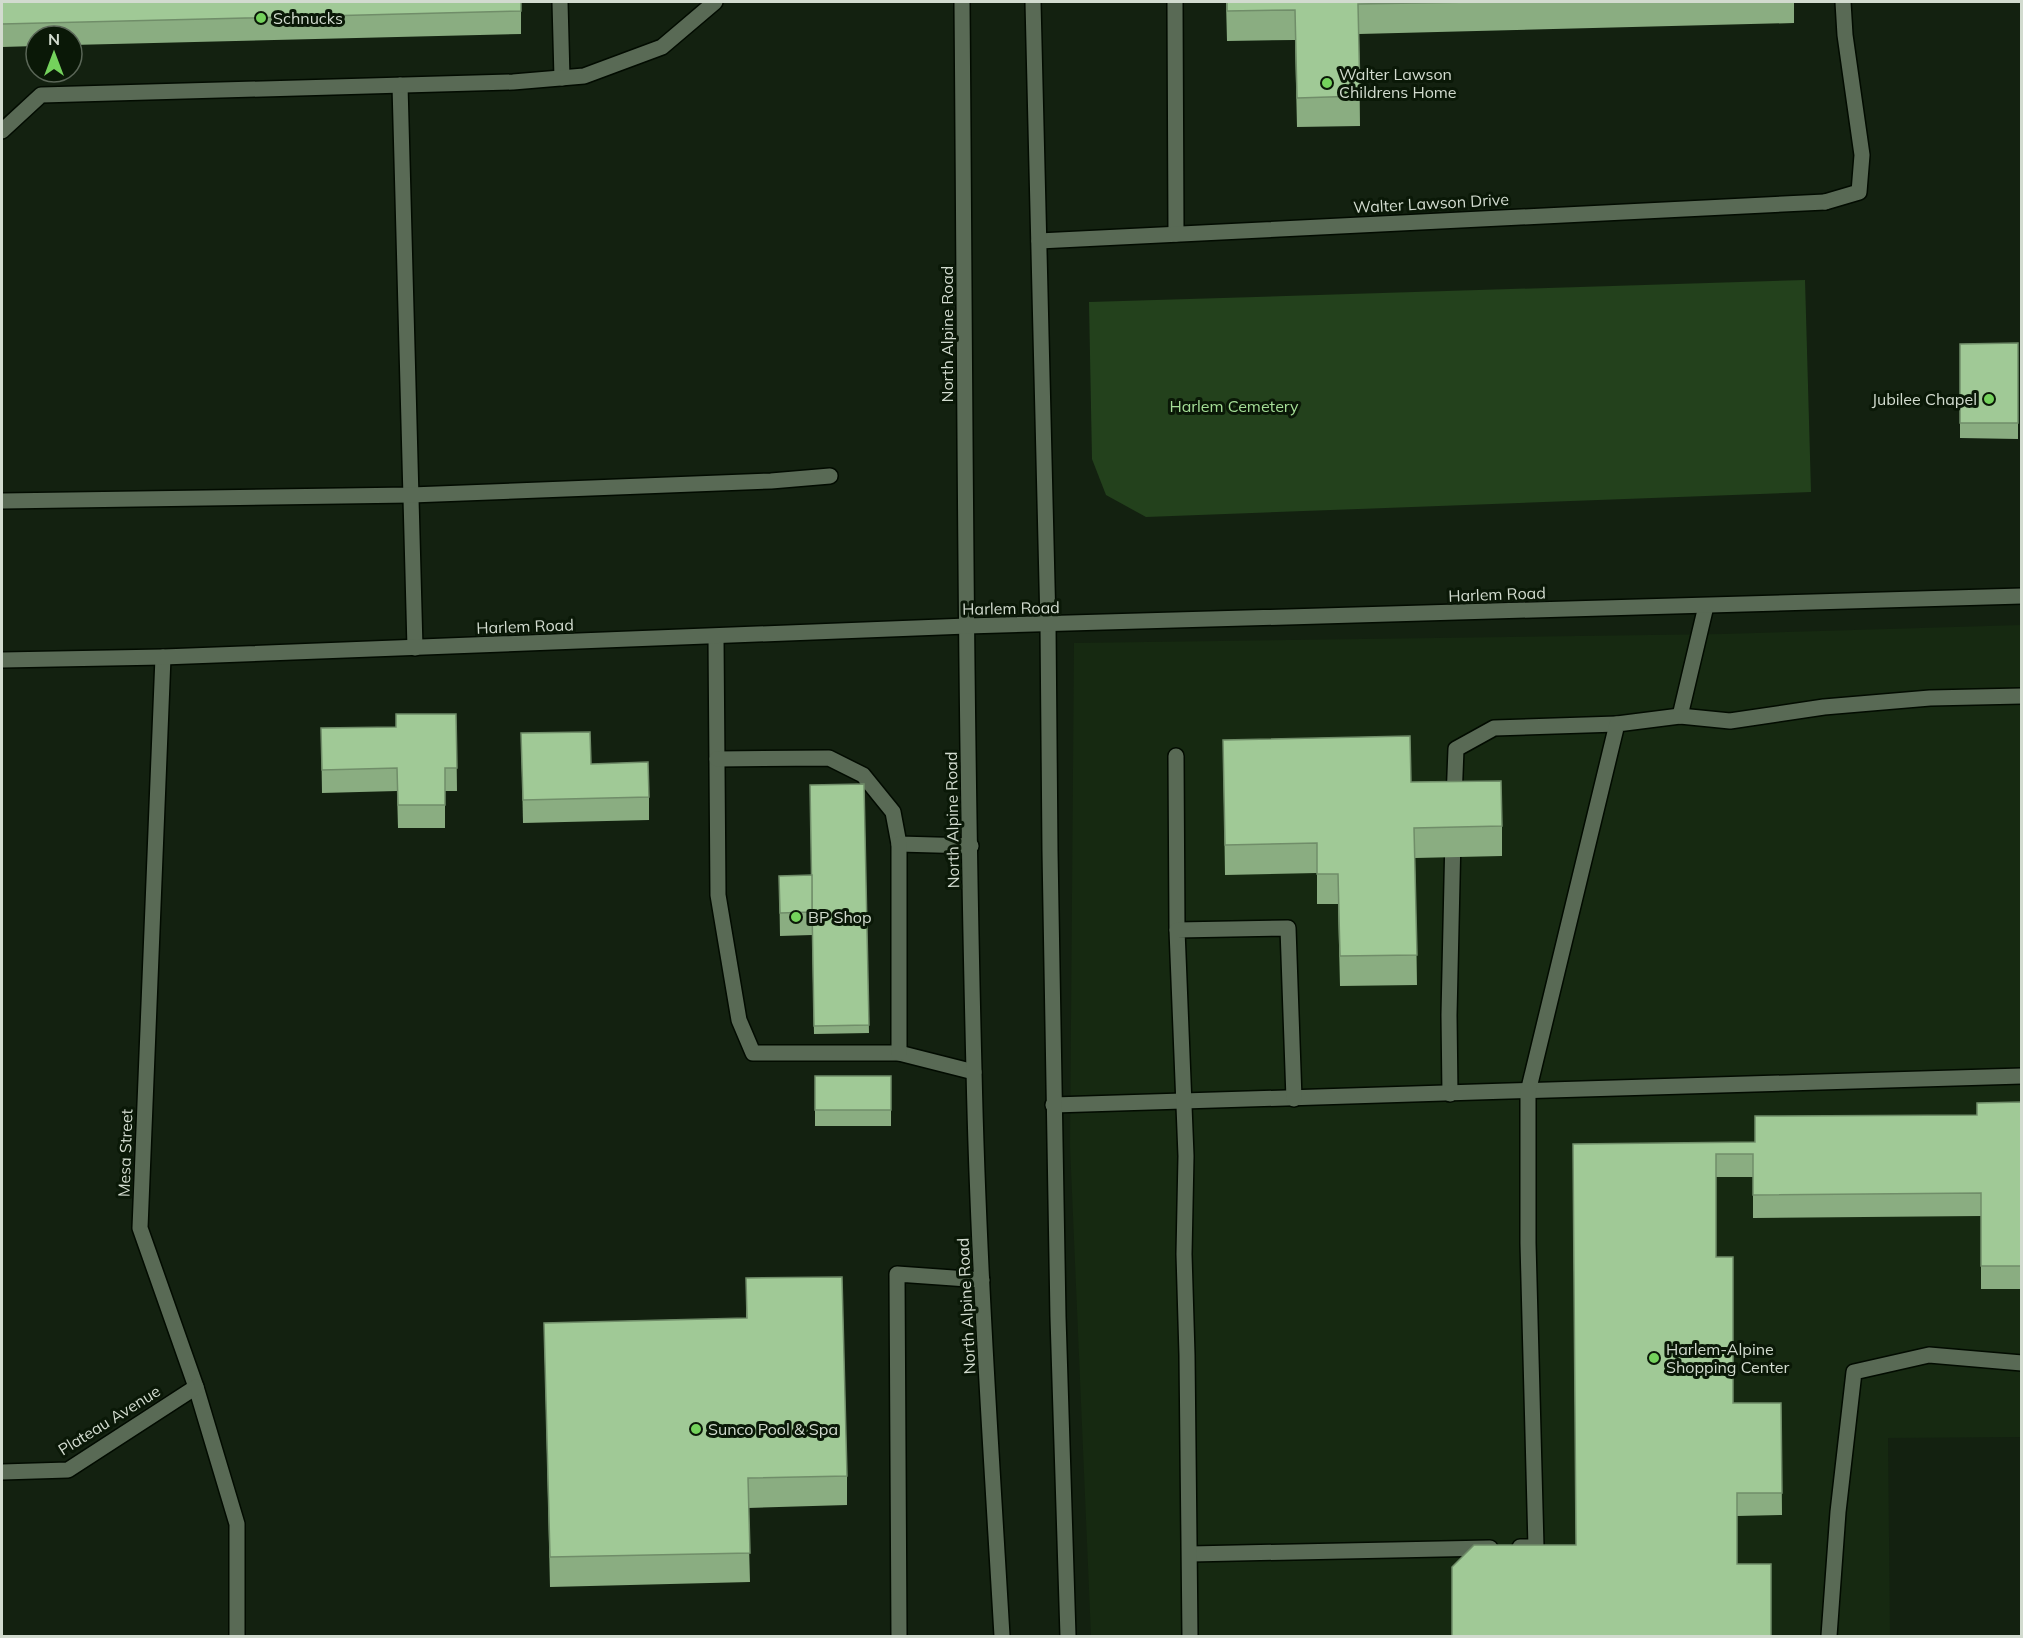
<svg xmlns="http://www.w3.org/2000/svg" width="2023" height="1638" font-family="Mulish,sans-serif">
<rect width="100%" height="100%" fill="#132110"/>
<!-- built -->
<path fill="#162911" d="M2021,625V1437L1888,1438L1890,1636H1091L1070,1146L1074,643L1722,634Z"/>
<!-- green -->
<path fill="#23411c" d="M1805,280L1811,492L1146,517L1106,495L1092,459L1089,302Z"/>
<g fill="none" stroke-linecap="round" stroke-linejoin="round">
<defs>
<g id="service">
<path d="M560,2L562,78"/>
<path d="M1175,2L1176,234"/>
<path d="M400,85L415,648"/>
<path d="M2,131L41,95L513,82L584,76L662,47L715,2"/>
<path d="M1825,202L1859,192L1862,155L1845,35L1843,2"/>
<path d="M2,501L411,495L771,481L830,476"/>
<path d="M716,637L718,895L739,1020L753,1053H899L974,1072"/>
<path d="M1680,716L1706,606"/>
<path d="M1176,756L1177,930"/>
<path d="M717,759L829,758L863,775L893,812L899,844L971,846"/>
<path d="M1454,800L1456,749L1494,728L1617,724"/>
<path d="M899,844V1053"/>
<path d="M1450,1094L1449,1015L1453,836"/>
<path d="M1053,1105C1376,1097 1699,1083 2022,1076"/>
<path d="M1520,1547H1536L1528,1243V1092L1617,724L1680,716L1730,721L1824,707L1930,698L2022,696"/>
<path d="M1190,1554L1490,1548"/>
<path d="M899,1636L897,1274L982,1280"/>
<path d="M1190,1636L1187,1355L1184,1254L1186,1156L1177,930L1288,928L1294,1099"/>
<path d="M1829,1636L1838,1512L1854,1372L1929,1355L2022,1363"/>
</g>
<g id="minor">
<path d="M1039,241L1825,202"/>
<path d="M163,657L140,1228L196,1387L237,1524V1636"/>
<path d="M2,1472L68,1470L196,1387"/>
</g>
<g id="secondary">
<path d="M962,2C965,358 965,714 974,1070C978,1259 991,1448 1002,1636"/>
<path d="M1033,2L1048,625L1050,851L1058,1317L1068,1636"/>
<path d="M2,660L163,657L967,626L2022,596"/>
</g>
</defs>
<!-- service casing -->
<use href="#service" stroke="#020b00" stroke-width="18"/>
<!-- minor casing -->
<use href="#minor" stroke="#020b00" stroke-width="18"/>
<!-- secondary casing -->
<use href="#secondary" stroke="#020b00" stroke-width="18"/>
<!-- service -->
<use href="#service" stroke="#596a55" stroke-width="15"/>
<!-- minor -->
<use href="#minor" stroke="#596a55" stroke-width="15"/>
<!-- secondary -->
<use href="#secondary" stroke="#596a55" stroke-width="15"/>
</g>
<!-- wall -->
<g fill="#8aad81">
<path d="M2,2H521V34L72,45V36H36V46L2,47Z"/>
<path d="M1226,2H1794V23L1359,34L1360,126L1297,127L1295,40L1227,41Z"/>
<path d="M2018,343V439L1960,438V344Z"/>
<path d="M456,714L457,791H445V828H398L397,791L322,793L321,728L396,727Z"/>
<path d="M521,733L591,764L649,797V820L523,823Z"/>
<path d="M1223,740L1411,782L1502,826V856L1415,858L1417,985L1340,986L1338,904H1317V873L1225,875Z"/>
<path d="M864,784L869,1033L814,1034L812,935L780,936L779,876L811,875Z"/>
<rect x="815" y="1076" width="76" height="50"/>
<path d="M2022,1102V1289H1981V1216L1753,1218V1177H1716V1257L1733,1403H1781L1782,1515L1737,1516V1564L1771,1636L1576,1545L1573,1144L1755,1142L1977,1115Z"/>
<path d="M746,1278L847,1476V1505L748,1508L750,1582L550,1587L544,1323L746,1318Z"/>
</g>
<!-- building -->
<g fill="#a0c996" stroke="#708d69" stroke-width="1.5">
<path d="M2,2H521V11L2,24Z"/>
<path d="M1227,2H1474L1358,4L1360,96L1297,98L1295,10L1227,11Z"/>
<path d="M2018,343V423H1960V344Z"/>
<path d="M396,714H456L457,768H445V805H398L397,768L322,770L321,728L396,727Z"/>
<path d="M590,732L591,764L648,762L649,797L523,800L521,733Z"/>
<path d="M1410,736L1411,782L1501,781L1502,826L1414,828L1417,955L1340,956L1338,874H1317V843L1225,845L1223,740Z"/>
<path d="M864,784L869,1025L814,1026L810,785Z"/>
<path d="M812,875V912L780,913L779,876Z"/>
<rect x="815" y="1076" width="76" height="34"/>
<path d="M2022,1102V1266H1981V1193L1753,1195V1154H1716V1257H1733V1403H1781L1782,1493H1737V1564H1771V1636H1452V1567L1474,1545H1576L1573,1144L1755,1142V1116L1977,1115V1103Z"/>
<path d="M842,1277L847,1476L748,1478L750,1553L550,1557L544,1323L747,1318L746,1278Z"/>
</g>
<!-- markers -->
<g fill="#74d25c" stroke="#0a1807" stroke-width="2">
<circle cx="261" cy="18" r="6"/>
<circle cx="1327" cy="83" r="6"/>
<circle cx="1989" cy="399" r="6"/>
<circle cx="796" cy="917" r="6"/>
<circle cx="1654" cy="1358" r="6"/>
<circle cx="696" cy="1429" r="6"/>
</g>
<g text-anchor="middle" stroke-width="6" stroke-linejoin="round" paint-order="stroke">
<!-- poi labels -->
<g font-size="16" fill="#d2dbcf" stroke="#0a1807" text-anchor="start">
<text x="273" y="24">Schnucks</text>
<text x="1339" y="80">Walter Lawson<tspan x="1339" dy="18">Childrens Home</tspan></text>
<text x="1977" y="405" text-anchor="end">Jubilee Chapel</text>
<text x="808" y="923">BP Shop</text>
<text x="1666" y="1355">Harlem-Alpine<tspan x="1666" dy="18">Shopping Center</tspan></text>
<text x="708" y="1435">Sunco Pool &amp; Spa</text>
</g>
<!-- street labels -->
<g font-size="16" fill="#d2dbcf" stroke="#0a1807">
<text transform="translate(1431 203) rotate(-3)" y="6">Walter Lawson Drive</text>
<text transform="translate(947 334) rotate(-90)" y="6">North Alpine Road</text>
<text transform="translate(1497 594) rotate(-2)" y="6">Harlem Road</text>
<text transform="translate(1011 608) rotate(-1)" y="6">Harlem Road</text>
<text transform="translate(525 626) rotate(-2)" y="6">Harlem Road</text>
<text transform="translate(952 820) rotate(-91)" y="6">North Alpine Road</text>
<text transform="translate(125 1153) rotate(-88)" y="6">Mesa Street</text>
<text transform="translate(966 1306) rotate(-93)" y="6">North Alpine Road</text>
<text transform="translate(109 1420) rotate(-32)" y="6">Plateau Avenue</text>
</g>
<!-- park labels -->
<g font-size="16" fill="#a5de97" stroke="#0a1807">
<text x="1234" y="412">Harlem Cemetery</text>
</g>
</g>
<!-- border -->
<rect width="2023" height="1638" fill="none" stroke="#d2dbcf" stroke-width="6"/>
<!-- north arrow -->
<g transform="translate(54 54)"><circle r="28" fill="#0a1807" stroke="#5a6657" stroke-width="1.5"/>
<path d="M0-4.5L10 22L0 15L-10 22Z" fill="#74d25c"/>
<text y="-9" font-size="16" font-weight="bold" text-anchor="middle" fill="#d2dbcf">N</text>
</g>
</svg>
